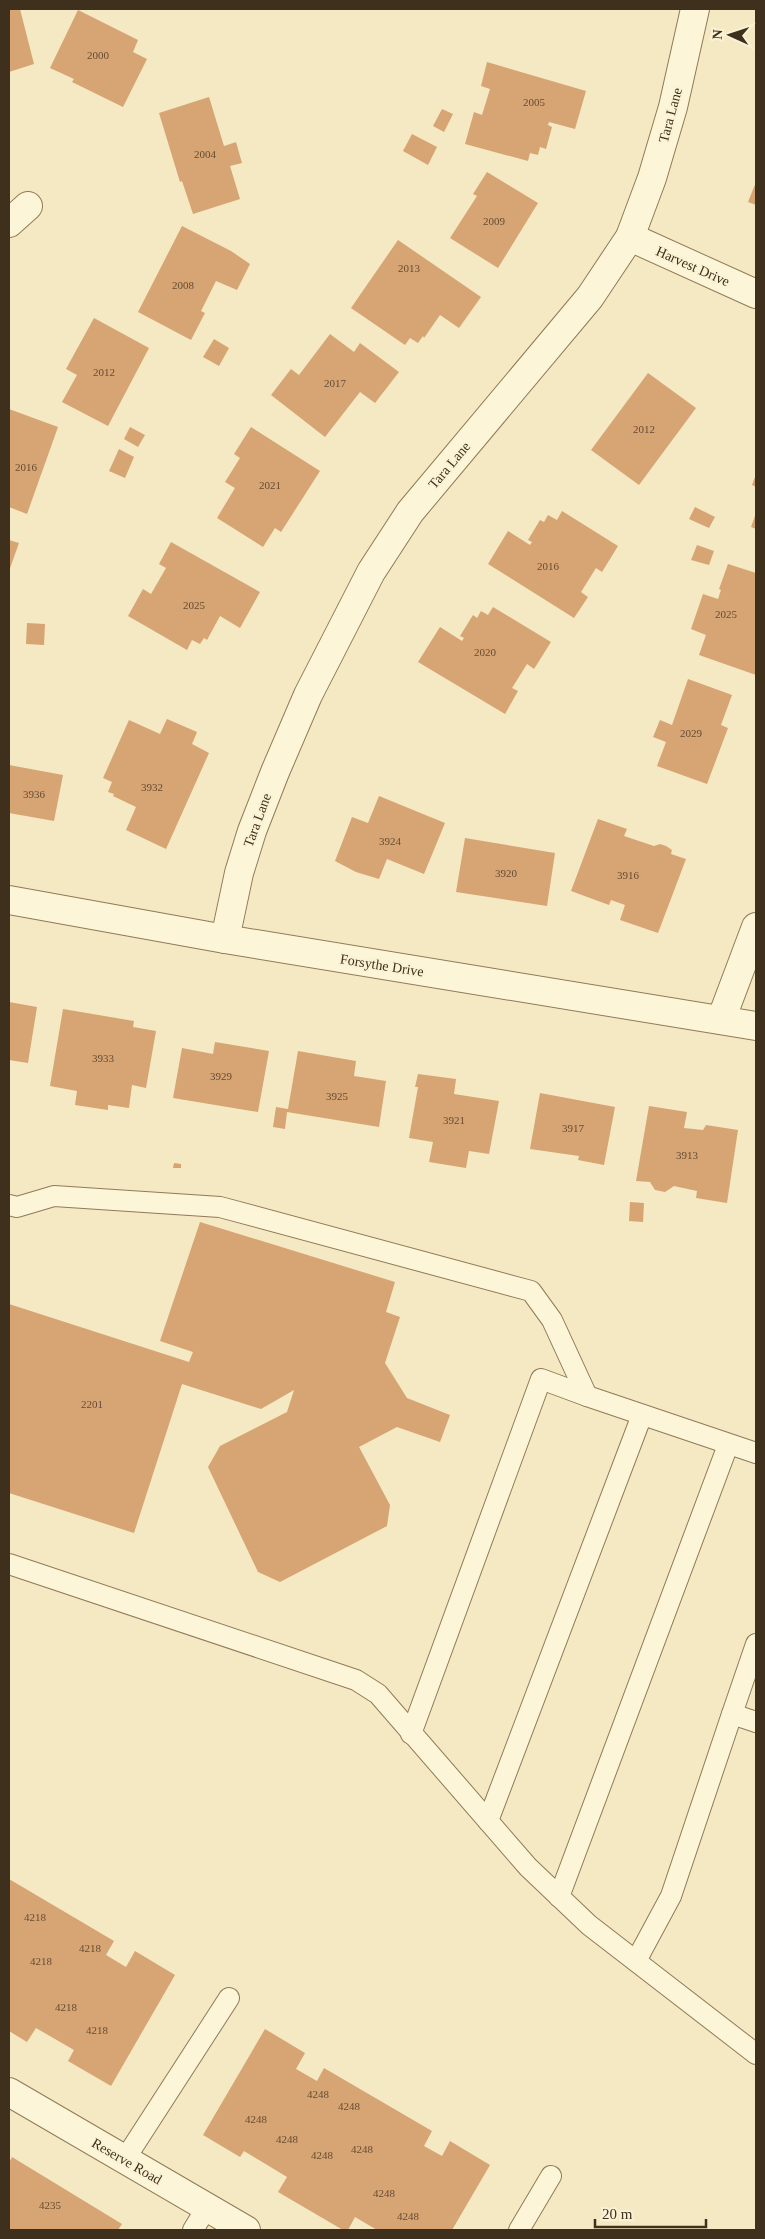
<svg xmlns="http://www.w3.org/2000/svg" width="765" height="2239" font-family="'Times New Roman',serif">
<rect width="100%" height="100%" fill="#f4e9c3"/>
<!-- building -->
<g fill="#d7a474">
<path d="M9,9H20L34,64L9,72Z"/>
<path d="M78,10L138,40L133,52L147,59L123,107L72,82L74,79L50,68Z"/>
<path d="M487,62L586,91L575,129L549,122L548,125L552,127L546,149L540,147L538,155L530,153L528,161L465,144L474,112L482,115L490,89L481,86Z"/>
<path d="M209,97L224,146L236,142L242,163L230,166L240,199L193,214L182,181L180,182L159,113Z"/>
<path d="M442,109L453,114L444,132L433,126Z"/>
<path d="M412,134L437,147L428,165L403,151Z"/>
<path d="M487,172L538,203L498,268L450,238L477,196L473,194Z"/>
<path d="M756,182V205L748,202Z"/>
<path d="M182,226L231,251L250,264L237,290L216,281L201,311L205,313L191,340L138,312Z"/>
<path d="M398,240L481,297L459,328L440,315L424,338L423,336L418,343L410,338L405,345L351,308Z"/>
<path d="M94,318L149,348L108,426L62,402L77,375L66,369Z"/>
<path d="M330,334L354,352L360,343L399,372L375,403L360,392L325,437L271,395L291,369L299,375Z"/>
<path d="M214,339L229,348L219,366L203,357Z"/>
<path d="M648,373L696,408L639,485L591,450Z"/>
<path d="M9,409L58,427L27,514L9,507Z"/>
<path d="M130,427L145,435L138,447L124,439Z"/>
<path d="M251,427L320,471L281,532L275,528L263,547L217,518L235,488L225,482L240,458L234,454Z"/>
<path d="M119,449L134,457L125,478L109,471Z"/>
<path d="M756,474V487L752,485Z"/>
<path d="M695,507L715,517L709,528L689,519Z"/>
<path d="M562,511L618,546L602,572L596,568L581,592L588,597L574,618L488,564L508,531L530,545L532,542L528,540L540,520L544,522L548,515L557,520Z"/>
<path d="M756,513V529L751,527Z"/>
<path d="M9,540L19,543L9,571Z"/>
<path d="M171,542L260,592L240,628L220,616L207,640L204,638L200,644L192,640L187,650L128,616L143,589L151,594L166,568L159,564Z"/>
<path d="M697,545L714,551L709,565L691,560Z"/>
<path d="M728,564L756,573V675L699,655L706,635L691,629L703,594L718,599L721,590L719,589Z"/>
<path d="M493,607L551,642L534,669L527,664L512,688L518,691L505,714L418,662L440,627L462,641L464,638L460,636L473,615L477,618L481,611L488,615Z"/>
<path d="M27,623L45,624L44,645L26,644Z"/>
<path d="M688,679L732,695L721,725L728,728L707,784L657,766L666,742L653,737L660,720L672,725Z"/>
<path d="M167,719L197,732L192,744L209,753L166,849L126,830L136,807L113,796L114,794L108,792L112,782L103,778L129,720L160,734Z"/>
<path d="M9,765L63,775L54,821L9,813Z"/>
<path d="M379,796L445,823L424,874L387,859L379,879L356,872L335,861L352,817L368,823Z"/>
<path d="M598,819L627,829L624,836L654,846L660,844L666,846L672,850L671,854L686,859L658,933L620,920L625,905L611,900L609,905L571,891Z"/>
<path d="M465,838L555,853L547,906L456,892Z"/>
<path d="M9,1002L37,1007L28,1063L9,1060Z"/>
<path d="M63,1009L134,1021L133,1027L156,1031L146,1088L132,1085L129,1108L108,1105V1110L75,1105L77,1091L50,1086Z"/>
<path d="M215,1042L269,1051L258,1112L173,1098L182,1048L213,1054Z"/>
<path d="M298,1051L356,1061L354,1076L386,1081L379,1127L287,1112L285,1129L273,1127L276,1107L288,1109Z"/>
<path d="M418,1074L456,1079L454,1094L499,1101L489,1154L469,1151L466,1168L429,1162L433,1142L409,1138L418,1087H415Z"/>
<path d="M540,1093L615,1107L604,1165L578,1160L579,1156L530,1149Z"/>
<path d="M649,1106L687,1112L684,1128L703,1130L706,1125L738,1130L727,1203L696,1198L697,1191L674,1186L665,1192L655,1190L650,1182L636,1181Z"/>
<path d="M174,1163L181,1164V1168H173Z"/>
<path d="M630,1202L644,1203L643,1222L629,1221Z"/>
<path d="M200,1222L395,1282L386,1312L400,1317L385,1363L407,1398L450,1415L440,1442L397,1427L359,1447L390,1505L387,1526L280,1582L258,1572L208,1467L220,1446L287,1412L294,1390L261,1409L182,1384L134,1533L9,1493V1304L189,1362L193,1352L160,1341Z"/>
<path d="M9,1879L114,1941L106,1955L126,1967L135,1951L175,1975L111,2086L68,2061L74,2050L36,2028L27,2042L9,2031Z"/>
<path d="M265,2029L305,2053L296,2069L317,2081L324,2068L432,2131L424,2146L442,2156L450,2141L490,2165L452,2230H377L355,2217L348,2230H343L278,2192L287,2177L244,2151L240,2157L203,2135Z"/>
<path d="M12,2157L122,2224L118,2230H9V2163Z"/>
</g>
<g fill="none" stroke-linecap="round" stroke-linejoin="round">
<defs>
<g id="lane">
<path d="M9,1205L17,1207L54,1196L220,1207L531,1291L552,1320L587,1396L756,1453"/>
<path d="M9,1564L356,1680L378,1694L528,1867L589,1925L756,2054"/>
<path d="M732,1714L756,1644"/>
<path d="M411,1734L541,1379L587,1396"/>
<path d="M488,1821L642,1415"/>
<path d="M559,1897L728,1445"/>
<path d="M636,1961L671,1896L732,1714L756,1722"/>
<path d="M125,2159L229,1998"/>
<path d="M193,2230L207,2207"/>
<path d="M519,2230L551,2176"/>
</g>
<g id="street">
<path d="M9,223L28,206"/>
<path d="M630,237L756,294"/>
<path d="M9,900L225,939L756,1026"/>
<path d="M225,939L239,873L252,831L275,772L308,695L371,572L410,512L590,297L630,237L652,178L673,107L695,9"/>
<path d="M721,1020L756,927"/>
<path d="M9,2092L246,2230"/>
</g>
</defs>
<!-- lane casing -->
<use href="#lane" stroke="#917a57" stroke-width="22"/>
<!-- street casing -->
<use href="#street" stroke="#917a57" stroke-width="30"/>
<!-- lane -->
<use href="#lane" stroke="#fdf5d8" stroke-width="20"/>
<!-- street -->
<use href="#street" stroke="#fdf5d8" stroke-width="28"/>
</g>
<g text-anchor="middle" stroke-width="4" stroke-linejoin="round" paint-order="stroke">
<!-- number labels -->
<g font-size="11" fill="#654d33">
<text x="98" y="59">2000</text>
<text x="534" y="106">2005</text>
<text x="205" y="158">2004</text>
<text x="494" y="225">2009</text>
<text x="409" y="272">2013</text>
<text x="183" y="289">2008</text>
<text x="104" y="376">2012</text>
<text x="335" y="387">2017</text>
<text x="644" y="433">2012</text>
<text x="26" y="471">2016</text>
<text x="270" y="489">2021</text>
<text x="548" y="570">2016</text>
<text x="194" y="609">2025</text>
<text x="726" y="618">2025</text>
<text x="485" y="656">2020</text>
<text x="691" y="737">2029</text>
<text x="152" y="791">3932</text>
<text x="34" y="798">3936</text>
<text x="390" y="845">3924</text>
<text x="506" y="877">3920</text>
<text x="628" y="879">3916</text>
<text x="103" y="1062">3933</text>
<text x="221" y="1080">3929</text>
<text x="337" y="1100">3925</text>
<text x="454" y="1124">3921</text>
<text x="573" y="1132">3917</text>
<text x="687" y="1159">3913</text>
<text x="92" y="1408">2201</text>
<text x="35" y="1921">4218</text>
<text x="90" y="1952">4218</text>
<text x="41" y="1965">4218</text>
<text x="66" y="2011">4218</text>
<text x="97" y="2034">4218</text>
<text x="318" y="2098">4248</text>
<text x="349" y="2110">4248</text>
<text x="256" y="2123">4248</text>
<text x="287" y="2143">4248</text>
<text x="362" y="2153">4248</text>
<text x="322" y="2159">4248</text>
<text x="384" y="2197">4248</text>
<text x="50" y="2209">4235</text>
<text x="408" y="2220">4248</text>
</g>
<!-- street labels -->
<g font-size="14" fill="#3f301d" stroke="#faf2d4">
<text transform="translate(670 115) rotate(-75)" y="5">Tara Lane</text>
<text transform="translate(693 266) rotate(24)" y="5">Harvest Drive</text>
<text transform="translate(449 465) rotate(-50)" y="5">Tara Lane</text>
<text transform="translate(257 820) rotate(-70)" y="5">Tara Lane</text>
<text transform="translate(382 965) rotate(9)" y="5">Forsythe Drive</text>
<text transform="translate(127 2161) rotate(30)" y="5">Reserve Road</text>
</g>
</g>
<!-- border -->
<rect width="765" height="2239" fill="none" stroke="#3f301d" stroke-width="20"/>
<!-- north arrow -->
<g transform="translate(730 35) rotate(273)" stroke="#faf2d4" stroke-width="4" paint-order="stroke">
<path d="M0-4L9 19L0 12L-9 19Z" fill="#3f301d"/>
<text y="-8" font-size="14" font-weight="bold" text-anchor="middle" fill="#3f301d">N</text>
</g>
<!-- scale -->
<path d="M595 2219v8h111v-8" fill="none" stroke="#3f301d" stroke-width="2.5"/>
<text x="602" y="2219" font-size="15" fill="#3f301d" stroke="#faf2d4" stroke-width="4" paint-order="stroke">20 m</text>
</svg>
